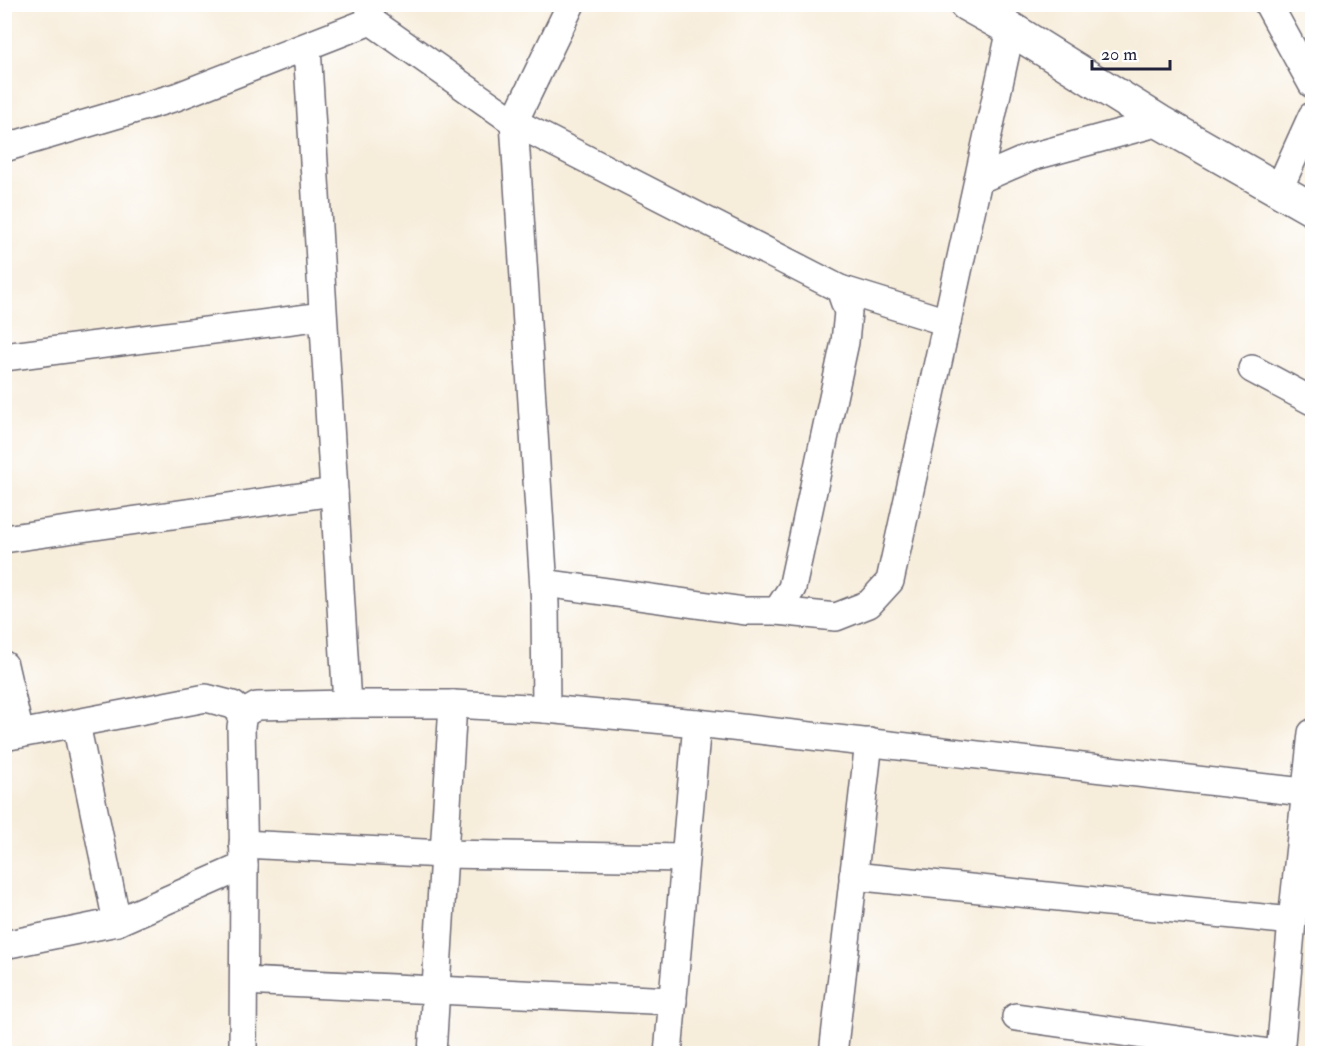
<svg xmlns="http://www.w3.org/2000/svg" width="1317" height="1058" font-family="'IM FELL Double Pica',serif">
<rect width="100%" height="100%" fill="#fff"/>
<filter id="ink" filterUnits="userSpaceOnUse"><feTurbulence type="fractalNoise" baseFrequency=".0167" numOctaves="2"/><feDisplacementMap in="SourceGraphic" scale="12" xChannelSelector="R" yChannelSelector="G"/><feConvolveMatrix kernelMatrix="1 2 1 2 8 2 1 2 1" color-interpolation-filters="sRGB"/></filter>
<filter id="wash" filterUnits="userSpaceOnUse"><feTurbulence type="fractalNoise" baseFrequency=".008" numOctaves="4" result="noise"/><feDisplacementMap in="SourceGraphic" scale="24" xChannelSelector="R" yChannelSelector="G"/><feGaussianBlur stdDeviation="1.35" result="paint"/><feColorMatrix in="noise" values="0 0 0 0 0 0 0 0 0 0 0 0 0 0 0 0 0 1.4 0 .05"/><feComposite in="paint" operator="in"/></filter>
<g filter="url(#wash)">
<rect width="100%" height="100%" fill="#f7eddb"/>
</g>
<g filter="url(#ink)">
<g fill="none" stroke-linecap="round" stroke-linejoin="round">
<defs>
<g id="street">
<path d="M1268,4L1312,84"/>
<path d="M371,21L514,122L840,289L848,312L845,342L792,588L777,611H745L544,583"/>
<path d="M307,47L347,704"/>
<path d="M4,148L176,97L371,21L369,4"/>
<path d="M978,180L1011,29"/>
<path d="M1279,189L1312,116"/>
<path d="M840,289L947,322"/>
<path d="M4,357L323,316"/>
<path d="M1252,369L1312,401"/>
<path d="M4,539L334,492"/>
<path d="M777,611L836,617L869,604L890,581L978,180L1031,157L1160,122"/>
<path d="M4,665L20,734"/>
<path d="M546,709L545,604L514,122L571,4"/>
<path d="M76,724L117,922"/>
<path d="M4,737L206,698L233,705L243,714"/>
<path d="M243,844L444,854L685,858"/>
<path d="M853,876L1292,921"/>
<path d="M4,945L117,922L244,866"/>
<path d="M244,981L673,1001"/>
<path d="M1016,1017L1277,1054"/>
<path d="M243,1054L244,866L241,727L243,714L257,706L347,704H453"/>
<path d="M432,1054L453,704L546,709L697,723L1312,793"/>
<path d="M668,1054L697,723"/>
<path d="M833,1054L869,742"/>
<path d="M1280,1054L1292,921L1312,733"/>
</g>
<path id="secondary" d="M966,4L1011,29L1160,122L1312,209"/>
</defs>
<!-- street casing -->
<use href="#street" stroke="#6d6973" stroke-width="30"/>
<!-- secondary casing -->
<use href="#secondary" stroke="#6d6973" stroke-width="36"/>
<!-- street -->
<use href="#street" stroke="#fff" stroke-width="27"/>
<!-- secondary -->
<use href="#secondary" stroke="#fff" stroke-width="33"/>
</g>
</g>
<!-- margin -->
<rect width="1317" height="1058" fill="none" stroke="#fff" stroke-width="24"/>
<!-- scale -->
<path d="M1092 60v9h78v-9" fill="none" stroke="#22223b" stroke-width="3"/>
<text x="1101" y="60" font-size="18" fill="#22223b" stroke="#ffffff" stroke-width="4.5" paint-order="stroke">20 m</text>
</svg>
